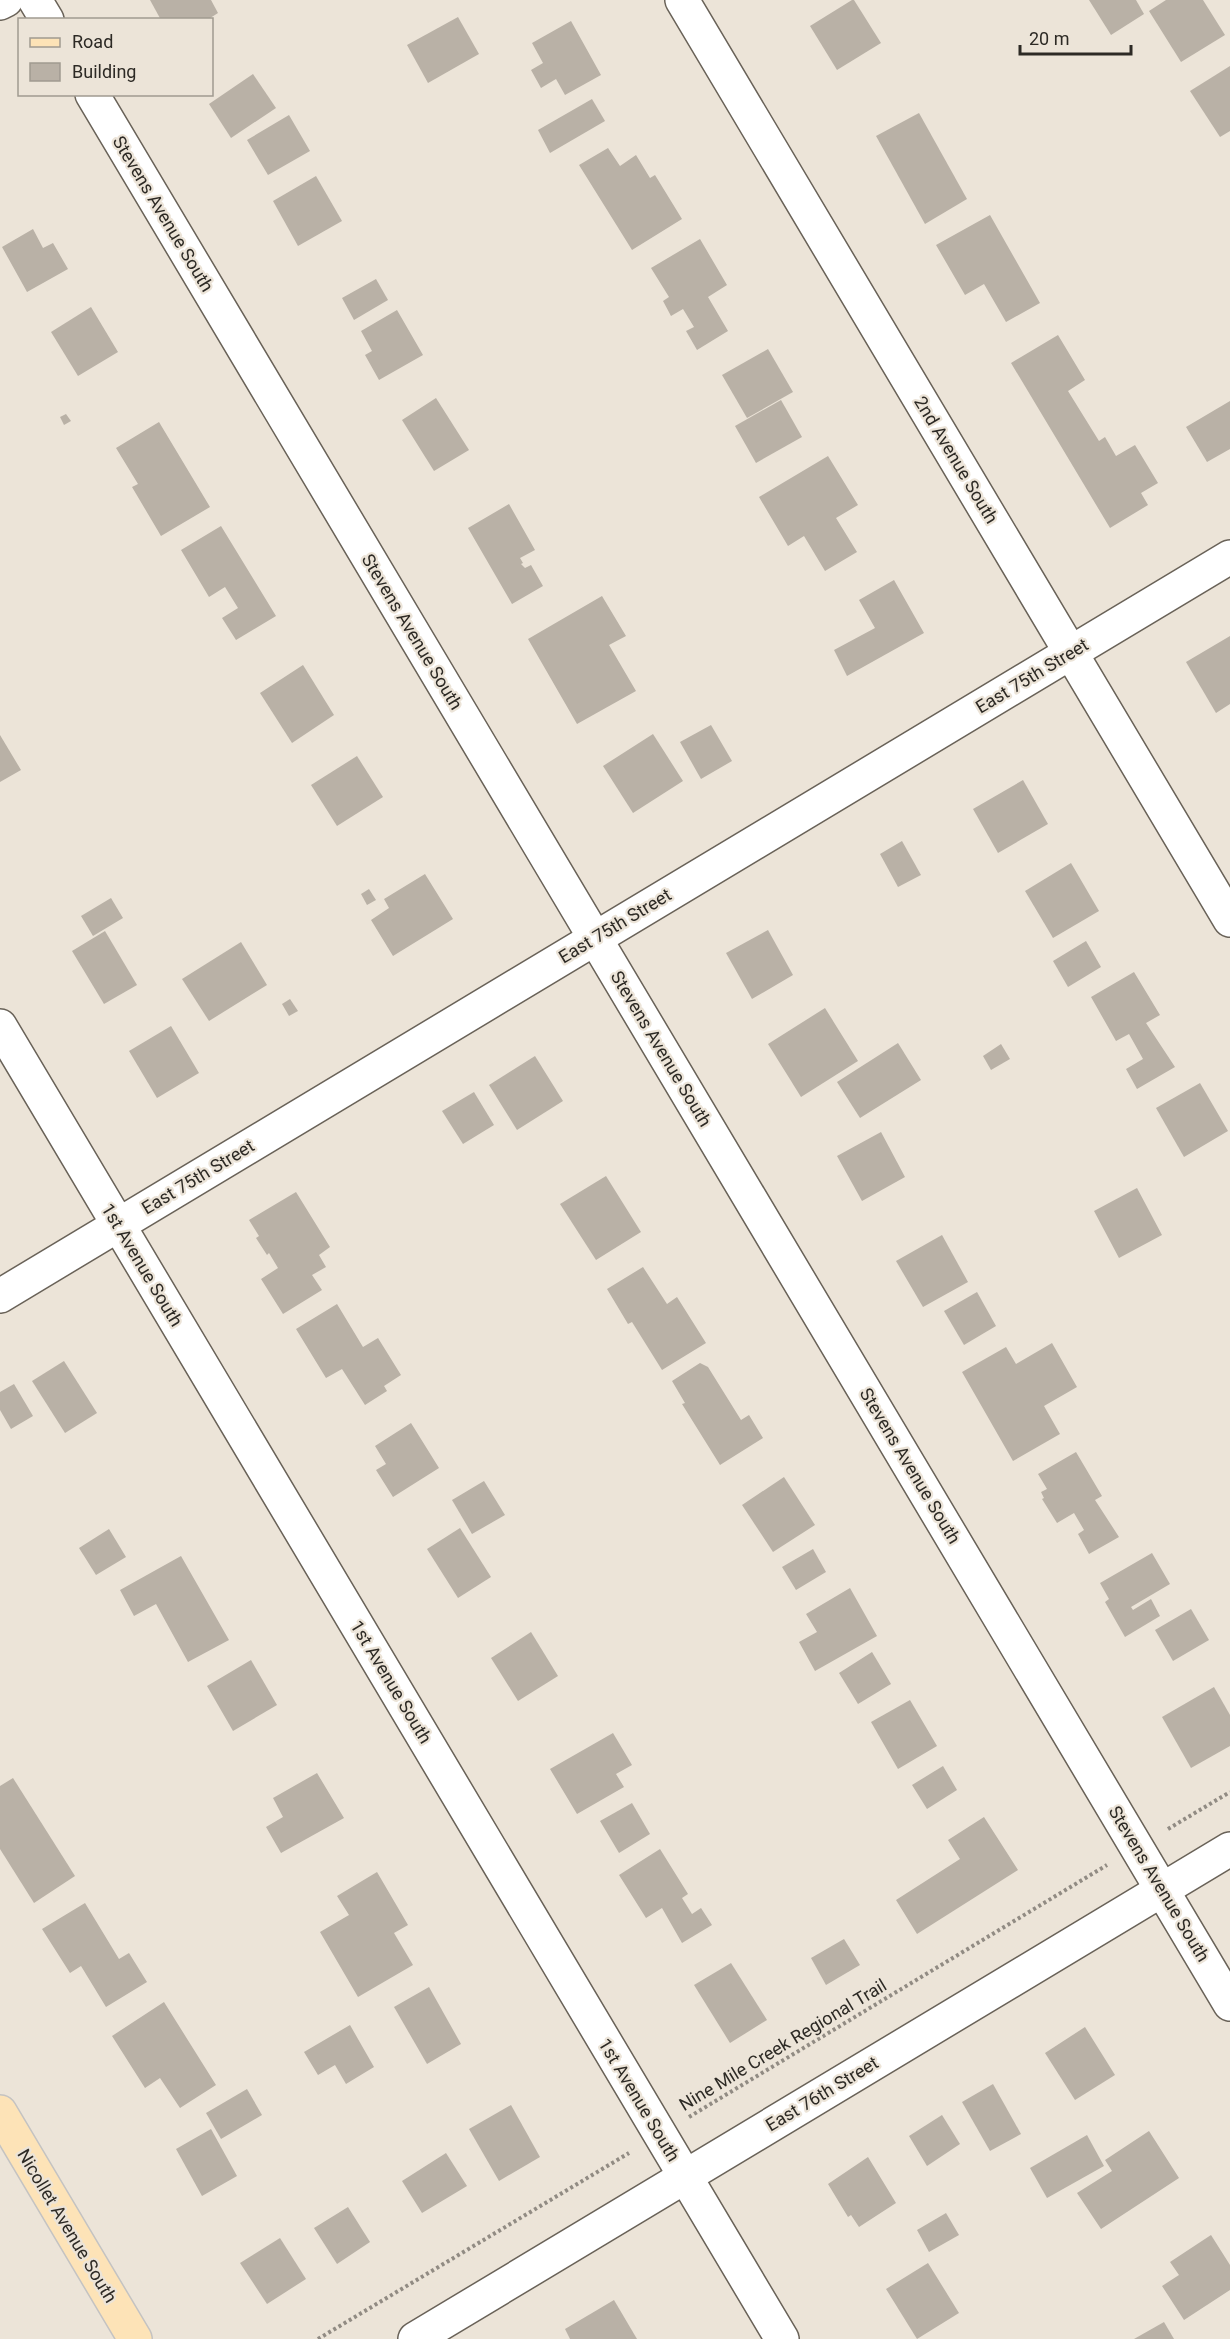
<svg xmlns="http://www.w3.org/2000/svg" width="1230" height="2339" font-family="Roboto,sans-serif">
<rect width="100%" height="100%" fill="#ece4d8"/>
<!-- building -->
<g fill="#b9b1a6">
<path d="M150,0H211L218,13L207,20H161Z"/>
<path d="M852,0H854L881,43L837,70L810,26Z"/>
<path d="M1089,0H1136L1144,14L1111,35Z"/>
<path d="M1166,0H1203L1225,35L1181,62L1149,11Z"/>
<path d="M458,17L479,54L428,83L407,45Z"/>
<path d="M571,21L601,75L565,95L556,79L541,88L531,70L543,63L532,43Z"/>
<path d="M1230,66V131L1220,137L1190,91Z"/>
<path d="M253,74L276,108L231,138L209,104Z"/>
<path d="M592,99L605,121L550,153L538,130Z"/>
<path d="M919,113L967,199L925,224L876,136Z"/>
<path d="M289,115L310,151L268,175L247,140Z"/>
<path d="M608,148L620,166L636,155L650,178L655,175L682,219L632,250L579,165Z"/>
<path d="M316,176L342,221L298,246L273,201Z"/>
<path d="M990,215L1040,303L1006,322L984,284L965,295L936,245Z"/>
<path d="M33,229L43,248L53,243L68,269L27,292L2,247Z"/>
<path d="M700,239L727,285L708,297L728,331L697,350L686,331L694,327L683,309L671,316L663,301L669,297L651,268Z"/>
<path d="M376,279L388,300L354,320L342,298Z"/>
<path d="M91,307L118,352L78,376L51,332Z"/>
<path d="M397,310L423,355L379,380L365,355L372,351L361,331Z"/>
<path d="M1058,335L1085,380L1068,391L1099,441L1105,437L1116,456L1135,445L1158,483L1141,493L1148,505L1110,528L1011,363Z"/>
<path d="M768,349L793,392L747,418L722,375Z"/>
<path d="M436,398L469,450L434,471L402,420Z"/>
<path d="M781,400L802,437L756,463L735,426Z"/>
<path d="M1230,401V449L1207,462L1186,427Z"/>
<path d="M66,414L71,421L64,425L60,417Z"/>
<path d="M159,422L210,507L161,536L132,487L138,484L116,448Z"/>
<path d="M828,456L858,505L836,518L857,552L825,571L804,536L788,546L759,497Z"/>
<path d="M509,504L535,550L520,558L523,563L521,564L525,568L531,565L543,586L512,604L468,528Z"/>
<path d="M221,526L276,616L236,640L222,618L238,608L225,587L209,597L181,550Z"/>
<path d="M894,580L924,633L847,676L834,650L875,628L859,600Z"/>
<path d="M602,596L626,636L609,645L636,691L577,724L528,639Z"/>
<path d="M1230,636V704L1216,713L1186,662Z"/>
<path d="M303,665L334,715L292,743L260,693Z"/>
<path d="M711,725L732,761L701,779L680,742Z"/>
<path d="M653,734L683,781L633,813L603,766Z"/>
<path d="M0,735L21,770L0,782Z"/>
<path d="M357,756L383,797L337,826L311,785Z"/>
<path d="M1023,780L1048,824L998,853L973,809Z"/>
<path d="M902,841L921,875L898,887L880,854Z"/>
<path d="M1071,863L1099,911L1053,938L1025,891Z"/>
<path d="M425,874L453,919L393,956L371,920L389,908L384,899Z"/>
<path d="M369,889L376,900L367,905L361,894Z"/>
<path d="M111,898L123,918L93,936L81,916Z"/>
<path d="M768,930L793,975L752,999L726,953Z"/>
<path d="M105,931L137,985L104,1004L72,951Z"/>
<path d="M1086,941L1101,967L1068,987L1053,961Z"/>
<path d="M241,942L267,985L209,1021L182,979Z"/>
<path d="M1134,972L1160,1015L1146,1023L1175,1067L1137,1089L1126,1069L1143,1059L1129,1034L1116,1041L1091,997Z"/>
<path d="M290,999L298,1011L289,1016L282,1004Z"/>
<path d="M825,1008L858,1061L801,1097L768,1044Z"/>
<path d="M171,1026L199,1073L157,1098L129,1051Z"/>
<path d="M898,1043L921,1080L860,1118L837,1082Z"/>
<path d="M1001,1044L1010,1059L991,1070L983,1056Z"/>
<path d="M535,1056L563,1101L517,1130L489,1085Z"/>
<path d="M1200,1083L1228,1131L1184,1157L1156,1108Z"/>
<path d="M474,1092L494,1125L463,1144L442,1111Z"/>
<path d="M881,1132L905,1177L862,1201L837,1156Z"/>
<path d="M606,1176L641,1232L596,1260L560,1204Z"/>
<path d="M1137,1188L1162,1235L1119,1258L1094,1211Z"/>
<path d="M296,1192L330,1247L319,1255L326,1267L312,1275L322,1290L283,1314L261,1279L278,1268L269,1253L267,1255L256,1238L259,1236L249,1220Z"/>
<path d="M942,1235L968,1282L923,1307L896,1261Z"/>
<path d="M643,1267L667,1304L677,1297L706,1343L662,1370L632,1322L628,1324L607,1289Z"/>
<path d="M977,1292L996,1326L964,1345L944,1311Z"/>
<path d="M337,1304L363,1347L378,1338L401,1375L384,1386L387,1391L365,1405L342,1369L326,1378L296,1329Z"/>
<path d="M1052,1343L1077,1387L1044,1406L1060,1434L1013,1461L962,1372L1006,1347L1016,1364Z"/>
<path d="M64,1361L97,1413L65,1433L32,1381Z"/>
<path d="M700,1363L708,1367L741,1420L749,1415L763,1438L720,1465L682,1404L685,1403L672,1381Z"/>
<path d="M14,1384L33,1416L11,1429L0,1410V1392Z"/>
<path d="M411,1423L439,1468L393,1497L376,1470L386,1464L375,1446Z"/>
<path d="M1076,1452L1102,1496L1095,1500L1119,1537L1089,1554L1078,1534L1084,1530L1074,1513L1057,1523L1042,1499L1044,1498L1041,1492L1047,1489L1038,1474Z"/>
<path d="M784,1477L815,1525L773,1552L742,1505Z"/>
<path d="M484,1481L505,1515L472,1534L452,1500Z"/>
<path d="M460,1528L491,1577L458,1598L427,1549Z"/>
<path d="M109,1529L126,1557L96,1575L79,1548Z"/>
<path d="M813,1549L826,1572L796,1590L782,1567Z"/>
<path d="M1152,1553L1170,1584L1131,1607L1133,1610L1151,1599L1160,1616L1125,1637L1105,1602L1109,1599L1100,1583Z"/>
<path d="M181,1556L229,1640L188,1662L156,1604L134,1616L120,1590Z"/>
<path d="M850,1588L877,1636L815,1671L799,1642L817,1632L806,1614Z"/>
<path d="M1191,1609L1209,1640L1173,1661L1155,1630Z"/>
<path d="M531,1632L558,1676L518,1701L491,1658Z"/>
<path d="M872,1652L891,1684L858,1704L839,1673Z"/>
<path d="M251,1660L277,1705L233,1731L207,1686Z"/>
<path d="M1214,1687L1230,1715V1746L1191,1768L1162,1717Z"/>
<path d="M910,1700L937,1746L898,1769L871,1722Z"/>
<path d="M613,1733L632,1765L616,1774L624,1787L577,1814L550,1769Z"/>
<path d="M943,1766L957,1790L927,1809L912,1785Z"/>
<path d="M317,1773L344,1818L281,1853L266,1827L283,1817L273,1798Z"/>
<path d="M13,1778L75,1876L34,1903L0,1849V1786Z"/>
<path d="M632,1803L650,1834L619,1853L600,1821Z"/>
<path d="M984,1817L1018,1870L917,1934L896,1900L960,1859L948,1840Z"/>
<path d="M660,1849L688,1894L682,1898L692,1914L701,1908L712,1925L682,1943L662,1908L646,1918L619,1875Z"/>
<path d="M377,1872L408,1925L394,1933L413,1965L358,1997L320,1932L349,1915L337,1896Z"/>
<path d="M85,1903L119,1959L129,1953L147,1982L106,2007L81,1966L70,1973L42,1929Z"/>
<path d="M844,1939L860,1965L826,1985L811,1958Z"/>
<path d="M731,1963L767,2020L730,2043L694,1985Z"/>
<path d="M429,1987L461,2044L427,2064L394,2007Z"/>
<path d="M164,2002L216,2085L180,2108L160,2078L145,2088L112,2036Z"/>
<path d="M350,2025L374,2067L346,2084L335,2065L318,2075L304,2052Z"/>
<path d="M1085,2027L1115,2075L1075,2100L1045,2053Z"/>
<path d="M993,2084L1021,2134L990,2151L962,2102Z"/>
<path d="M247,2089L262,2115L221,2139L206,2113Z"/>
<path d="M511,2105L540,2157L499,2181L469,2129Z"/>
<path d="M942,2115L960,2144L927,2166L909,2136Z"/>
<path d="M211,2129L237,2176L202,2196L176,2149Z"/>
<path d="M1149,2131L1179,2178L1101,2229L1077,2193L1112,2171L1105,2160Z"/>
<path d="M1087,2135L1104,2166L1047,2198L1030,2168Z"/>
<path d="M446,2153L467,2186L422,2213L402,2181Z"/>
<path d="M868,2157L896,2203L859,2227L851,2215L848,2217L828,2184Z"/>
<path d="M348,2207L370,2242L337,2264L314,2228Z"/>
<path d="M946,2213L959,2235L929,2252L917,2230Z"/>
<path d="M1211,2235L1230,2265V2290L1184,2320L1162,2286L1179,2275L1170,2262Z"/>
<path d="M280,2238L306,2279L267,2304L240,2263Z"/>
<path d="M928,2263L959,2313L917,2339L886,2289Z"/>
<path d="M614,2300L637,2339H570L565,2329Z"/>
<path d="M1164,2322L1174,2339H1134Z"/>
</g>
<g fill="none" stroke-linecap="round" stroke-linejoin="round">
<defs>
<g id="minor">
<path d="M35,0L47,20"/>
<path d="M682,0L1230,920"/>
<path d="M0,3L6,0"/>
<path d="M92,94L1230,2004"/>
<path d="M0,1026L782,2339"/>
<path d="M0,1296L1230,557"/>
<path d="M415,2339L1230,1849"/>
</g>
<path id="major" d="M0,2112L135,2339"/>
</defs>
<!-- minor casing -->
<use href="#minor" stroke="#696258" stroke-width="36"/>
<!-- major casing -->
<use href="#major" stroke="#c4c3c2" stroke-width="36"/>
<!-- path -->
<g stroke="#918b83" stroke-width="4" stroke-dasharray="3 3" stroke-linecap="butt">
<path d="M1168,1829L1230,1792"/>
<path d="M689,2117L1107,1865"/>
<path d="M318,2339L629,2153"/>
</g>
<!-- minor -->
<use href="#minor" stroke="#fff" stroke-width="33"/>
<!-- major -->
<use href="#major" stroke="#fde3b7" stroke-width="33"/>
</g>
<g text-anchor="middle" stroke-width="4.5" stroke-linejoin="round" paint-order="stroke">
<!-- street labels -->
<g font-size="18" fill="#2d2a25" stroke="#ece4d8">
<text transform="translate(163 214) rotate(59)" y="6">Stevens Avenue South</text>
<text transform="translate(956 460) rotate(59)" y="6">2nd Avenue South</text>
<text transform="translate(412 632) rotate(59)" y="6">Stevens Avenue South</text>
<text transform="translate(1032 676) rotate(-31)" y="6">East 75th Street</text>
<text transform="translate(615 926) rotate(-31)" y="6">East 75th Street</text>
<text transform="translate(661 1049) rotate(59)" y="6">Stevens Avenue South</text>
<text transform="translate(198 1177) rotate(-31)" y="6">East 75th Street</text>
<text transform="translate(142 1265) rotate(59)" y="6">1st Avenue South</text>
<text transform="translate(910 1466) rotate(59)" y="6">Stevens Avenue South</text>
<text transform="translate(391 1682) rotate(59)" y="6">1st Avenue South</text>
<text transform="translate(1159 1884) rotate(59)" y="6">Stevens Avenue South</text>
<text transform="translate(783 2045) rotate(-31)" y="6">Nine Mile Creek Regional Trail</text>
<text transform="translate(822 2094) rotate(-31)" y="6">East 76th Street</text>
<text transform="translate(639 2100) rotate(59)" y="6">1st Avenue South</text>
<text transform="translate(67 2226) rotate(59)" y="6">Nicollet Avenue South</text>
</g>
</g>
<!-- legend -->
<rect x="18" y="18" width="195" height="78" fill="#ece4d8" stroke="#a09a90" stroke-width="1.5"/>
<rect x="30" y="38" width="30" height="9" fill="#fde3b7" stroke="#a09a90" stroke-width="1.5"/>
<text x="72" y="48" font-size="18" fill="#2d2a25">Road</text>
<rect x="30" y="63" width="30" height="18" fill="#b9b1a6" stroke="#a09a90" stroke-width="1.5"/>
<text x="72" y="78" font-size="18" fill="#2d2a25">Building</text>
<!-- scale -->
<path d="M1020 45v9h111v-9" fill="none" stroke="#2d2a25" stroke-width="3"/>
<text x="1029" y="45" font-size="18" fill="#2d2a25" stroke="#ece4d8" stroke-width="4.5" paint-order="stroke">20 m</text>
</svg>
